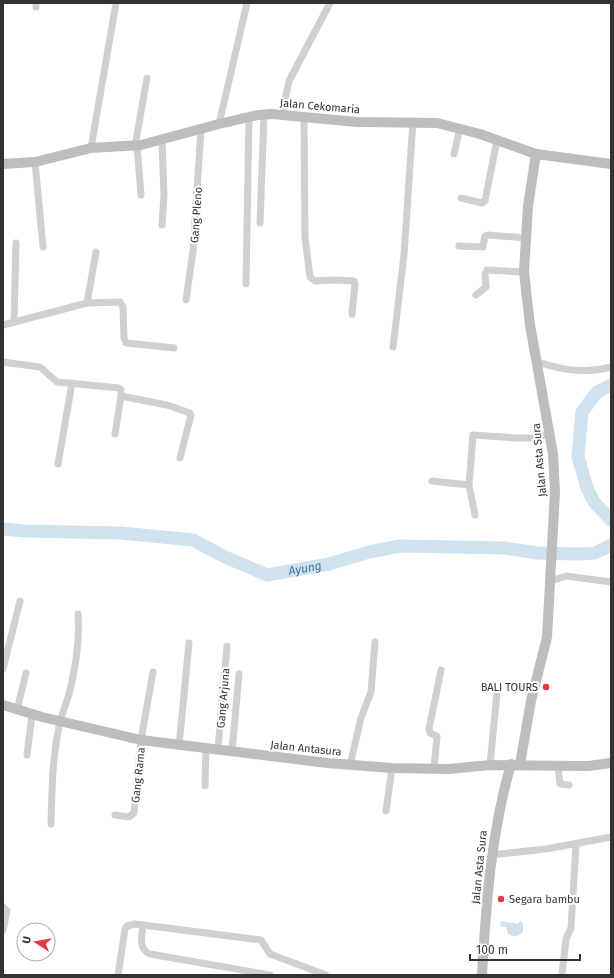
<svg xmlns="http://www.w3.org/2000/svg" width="614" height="978" font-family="'Fira Sans',sans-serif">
<rect width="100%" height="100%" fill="#fff"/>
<!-- water -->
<path fill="#cfe2ee" d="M501,921L518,924L520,921L523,923V932C519,937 513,937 508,934L506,927L500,926Z"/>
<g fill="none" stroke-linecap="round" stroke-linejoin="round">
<!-- river -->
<g stroke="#cfe2ee" stroke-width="13">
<path d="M611,385L597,392L582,412L578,456L587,488L594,502L611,520"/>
<path id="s1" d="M3,529L24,531L121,533L193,540L225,557L267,575L329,564L369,552L400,546L505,548L537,553L578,554L595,553L611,545"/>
</g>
<!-- street -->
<g stroke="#d0d0d0" stroke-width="7">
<path d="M36,7V3"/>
<path d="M282,114L289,81L330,3"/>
<path d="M304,116L305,237L310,277L315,281L334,280L354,281L355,284L352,314"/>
<path d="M219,124L247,3"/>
<path d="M162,140L164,195L162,225"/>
<path d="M135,146L147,78"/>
<path d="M137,146L141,195"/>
<path d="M91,148L116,3"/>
<path d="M454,154L460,128"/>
<path d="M35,162L43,247"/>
<path d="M461,198L482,203L485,201L497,140"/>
<path d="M260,223L264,114"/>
<path d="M459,246L483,247L485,236L488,235L526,238"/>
<path d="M246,284L249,117"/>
<path d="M476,295L486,287L485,274L487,270L524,272"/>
<path d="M186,300L193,251L201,129"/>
<path d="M87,303L96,252"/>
<path d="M14,322L16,243"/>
<path d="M3,325L87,303L120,302L123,307L124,338L126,343L174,348"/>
<path d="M393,347L404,255L413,121"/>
<path d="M3,362L40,367L57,382L119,388L121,390V396L115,434"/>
<path d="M538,362C562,370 585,374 611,367"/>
<path d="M121,396L167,405L190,413L191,415L180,458"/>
<path d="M58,464L72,383"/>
<path d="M432,481L469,485"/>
<path d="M475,515L469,485L473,435L516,438H532L550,434"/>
<path d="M551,581L566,576L611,582"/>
<path d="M3,669L20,601"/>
<path d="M17,710L26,673"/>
<path d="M179,746L189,643"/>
<path d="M218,749L227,646"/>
<path d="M232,751L239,674"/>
<path d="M27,755L32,715"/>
<path d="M350,765L361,718L371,692L375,642"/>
<path d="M490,765L497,692"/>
<path d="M558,765L560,784L569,785"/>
<path d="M434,769L437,736L430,733L429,729L441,670"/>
<path d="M205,786L206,748"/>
<path d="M386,811L392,768"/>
<path d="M115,815L129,817L134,813L141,740L153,672"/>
<path d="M51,824C52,793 52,763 58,732C60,719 65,707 69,694C76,667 80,642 78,614"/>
<path d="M491,855L546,849L611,837"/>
<path d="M3,907L7,911L3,930"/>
<path d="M143,925C142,937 138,949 150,954L270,975"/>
<path d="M118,975L125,929L127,926L135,924L261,940L270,954L326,975"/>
<path d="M562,975L566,939L571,928L576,844"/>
</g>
<!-- secondary -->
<g stroke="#bdbdbd" stroke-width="10">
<path d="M3,164L35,162L91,148L141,145L219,124L258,115L272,114L357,122L437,123L480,134L536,154L611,164"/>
<path d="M3,705L42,717L141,740L327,763L392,768L449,769L490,765L588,766L611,763"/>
<path d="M520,764L531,701L547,637L555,492L553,454L530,325L524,272L528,206L536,154"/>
<path d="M482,975C486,904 491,833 511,764"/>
</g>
</g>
<!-- markers -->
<g fill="#e63946" stroke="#fff" stroke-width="1.5">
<circle cx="546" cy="687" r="4"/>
<circle cx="501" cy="899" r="4"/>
</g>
<g text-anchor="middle" stroke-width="4" stroke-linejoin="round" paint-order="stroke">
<!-- street labels -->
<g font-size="11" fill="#333" stroke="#fff">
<text transform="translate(320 106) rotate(5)" y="4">Jalan Cekomaria</text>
<text transform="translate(196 215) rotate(-86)" y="4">Gang Pleno</text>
<text transform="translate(539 460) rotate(-95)" y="4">Jalan Asta Sura</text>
<text transform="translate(223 698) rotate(-85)" y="4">Gang Arjuna</text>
<text transform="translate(306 748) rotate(6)" y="4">Jalan Antasura</text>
<text transform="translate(138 775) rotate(-84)" y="4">Gang Rama</text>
<text transform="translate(479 867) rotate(-84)" y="4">Jalan Asta Sura</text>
</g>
<!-- poi labels -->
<g font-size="11" fill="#333" stroke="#fff" text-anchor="end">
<text x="538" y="691">BALI TOURS</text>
<text x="509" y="903" text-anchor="start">Segara bambu</text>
</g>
<!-- water labels -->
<g font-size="12" font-style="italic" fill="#3f7597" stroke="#fff">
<text dy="4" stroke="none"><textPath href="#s1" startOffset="311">Ayung</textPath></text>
</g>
</g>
<!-- border -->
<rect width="614" height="978" fill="none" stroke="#333333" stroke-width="8"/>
<!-- north arrow -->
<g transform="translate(36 942) rotate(282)"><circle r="19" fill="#ffffff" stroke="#adadad"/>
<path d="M0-3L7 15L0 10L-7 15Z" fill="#e63946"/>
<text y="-6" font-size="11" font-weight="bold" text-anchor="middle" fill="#333333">U</text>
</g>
<!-- scale -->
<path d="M470 954v6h110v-6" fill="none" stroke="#333333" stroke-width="2"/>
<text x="476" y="954" font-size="12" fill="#333333" stroke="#ffffff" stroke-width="3" paint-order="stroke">100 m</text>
</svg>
